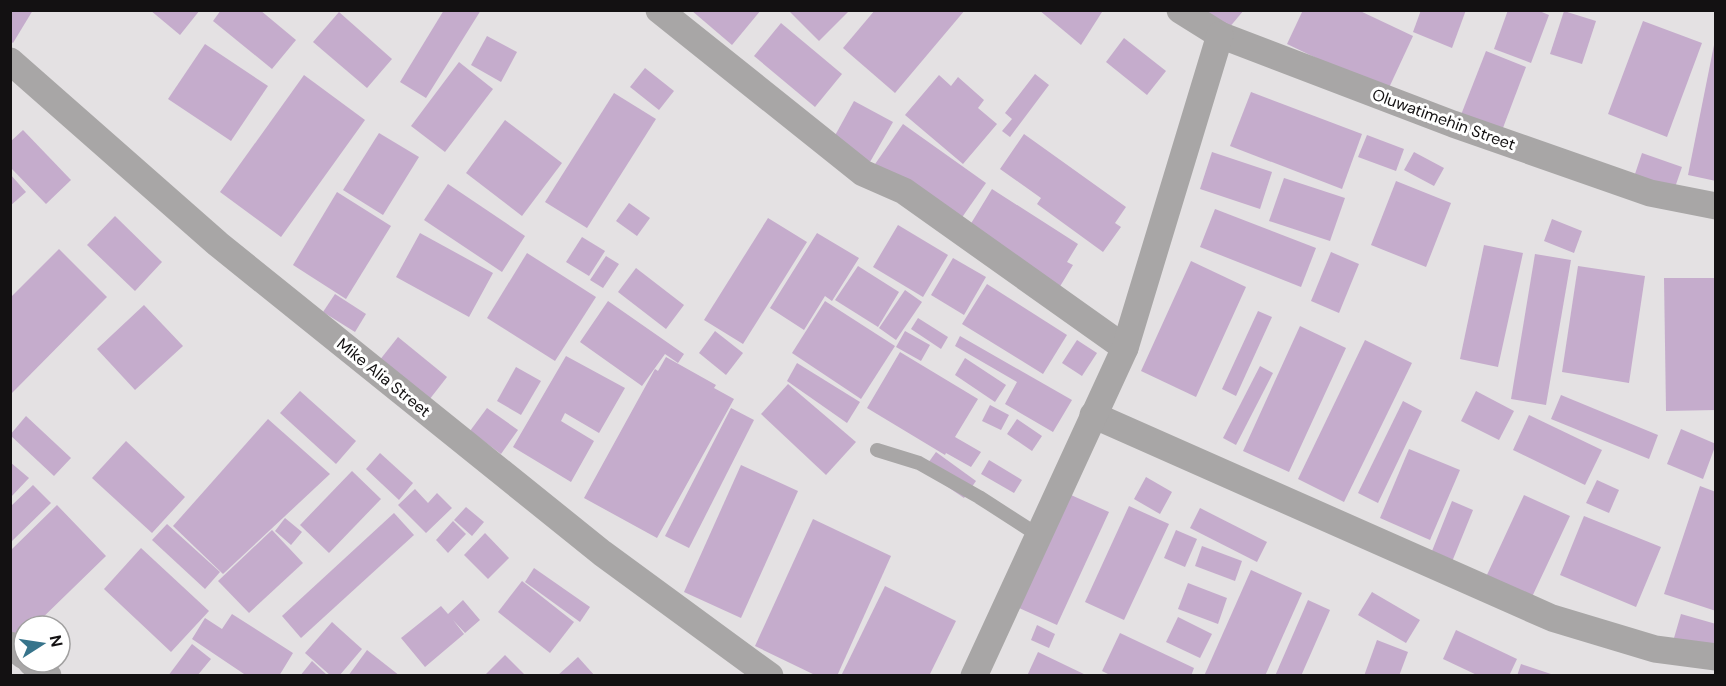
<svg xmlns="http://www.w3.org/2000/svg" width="1726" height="686" font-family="'DM Sans',sans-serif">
<rect width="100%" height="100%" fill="#e4e1e3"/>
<!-- building -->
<g fill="#c5accc">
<path d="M10,10H33L13,43L10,41Z"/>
<path d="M150,10H200L180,35Z"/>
<path d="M221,10H260L296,40L272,69L213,21Z"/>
<path d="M444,10H481L426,98L400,82Z"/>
<path d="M691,10H761L732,45Z"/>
<path d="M788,10H850L819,41Z"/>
<path d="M875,10H965L895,93L843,48Z"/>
<path d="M1039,10H1100L1102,12L1081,45Z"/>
<path d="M1195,10H1244L1223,35Z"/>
<path d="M1303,10H1358L1413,36L1387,92L1287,44Z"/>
<path d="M1421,10H1466L1452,48L1413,32Z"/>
<path d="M1508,10H1537L1549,15L1531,63L1494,49Z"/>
<path d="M1564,11L1596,21L1582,64L1550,54Z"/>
<path d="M339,12L392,59L367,88L313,42Z"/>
<path d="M1643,21L1702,43L1667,137L1608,114Z"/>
<path d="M781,23L842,74L815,107L754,56Z"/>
<path d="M487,36L517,52L501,82L471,65Z"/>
<path d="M1124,38L1166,71L1147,95L1106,62Z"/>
<path d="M205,44L268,86L231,141L168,99Z"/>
<path d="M1714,45H1716V181L1688,175Z"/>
<path d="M1486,51L1526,67L1498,141L1457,125Z"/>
<path d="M459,62L493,89L445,152L411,126Z"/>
<path d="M645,68L674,91L659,110L630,87Z"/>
<path d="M1035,74L1049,85L1010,137L1002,131L1012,119L1005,113Z"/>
<path d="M304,75L365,120L281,237L220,192Z"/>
<path d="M939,75L951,86L958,77L984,100L978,108L997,124L963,164L905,115Z"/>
<path d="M1251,92L1362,134L1342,189L1230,146Z"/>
<path d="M614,93L656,119L587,228L545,202Z"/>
<path d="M854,101L893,122L870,162L832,141Z"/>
<path d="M505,120L562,163L522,216L466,173Z"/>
<path d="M903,124L986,183L956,226L873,167Z"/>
<path d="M23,130L71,180L46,204L10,167V142Z"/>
<path d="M379,133L419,157L383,215L343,190Z"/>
<path d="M1024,134L1126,207L1115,223L1121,227L1103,252L1037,204L1041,198L1000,169Z"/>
<path d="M1367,135L1404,149L1396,171L1358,157Z"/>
<path d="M1212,152L1272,172L1260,209L1200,189Z"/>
<path d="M1414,152L1444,168L1434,186L1404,170Z"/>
<path d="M1642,153L1682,167L1672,196L1632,183Z"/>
<path d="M10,174L26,192L10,206Z"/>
<path d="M1284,178L1345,198L1330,241L1269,221Z"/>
<path d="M1396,181L1451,203L1426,267L1371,245Z"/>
<path d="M448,184L525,236L502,272L424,220Z"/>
<path d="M992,189L1078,244L1067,262L1073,265L1059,288L967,230Z"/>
<path d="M337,192L391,226L346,299L293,265Z"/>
<path d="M629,203L650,218L637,236L616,221Z"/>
<path d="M1215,209L1316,248L1301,287L1200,247Z"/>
<path d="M115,216L162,262L135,291L87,245Z"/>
<path d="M768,218L807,242L743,344L704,320Z"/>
<path d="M1552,219L1582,231L1574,253L1544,241Z"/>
<path d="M898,225L948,255L923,297L873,267Z"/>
<path d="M420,233L493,273L469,317L396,277Z"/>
<path d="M817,233L859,258L832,301L825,296L804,330L770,308Z"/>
<path d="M582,237L605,251L589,276L566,262Z"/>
<path d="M1484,245L1523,253L1498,367L1460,359Z"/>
<path d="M59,249L107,297L10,395V298Z"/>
<path d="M1331,252L1359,264L1339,313L1311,301Z"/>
<path d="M527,253L596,297L555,361L487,318Z"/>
<path d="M1535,254L1571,260L1546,405L1511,399Z"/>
<path d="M606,256L619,264L603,288L590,280Z"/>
<path d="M953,258L986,277L964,315L931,295Z"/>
<path d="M1191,261L1246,287L1196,397L1141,371Z"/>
<path d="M858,266L899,292L878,327L835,300Z"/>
<path d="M1578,266L1645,276L1629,383L1562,372Z"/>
<path d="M636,268L684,305L666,329L618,292Z"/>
<path d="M1664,278H1716V410L1666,411Z"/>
<path d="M987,284L1067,335L1043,374L962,324Z"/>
<path d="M905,290L922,302L896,340L879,328Z"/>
<path d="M335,294L366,314L355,332L323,312Z"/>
<path d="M608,301L684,354L678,363L665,354L642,386L580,342Z"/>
<path d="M825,301L895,346L861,399L792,353Z"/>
<path d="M144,305L183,346L135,390L97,349Z"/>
<path d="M1258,311L1272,317L1236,396L1222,389Z"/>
<path d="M918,318L948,337L941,349L911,329Z"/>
<path d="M1300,326L1346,348L1289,472L1243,451Z"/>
<path d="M715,331L743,353L726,375L699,353Z"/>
<path d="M905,331L930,345L921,361L896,347Z"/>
<path d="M960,336L1072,400L1053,432L1005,404L1017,382L955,346Z"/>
<path d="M398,337L447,377L429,400L379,361Z"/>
<path d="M1077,340L1097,353L1082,376L1062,363Z"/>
<path d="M1365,340L1412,363L1344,502L1298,479Z"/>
<path d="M900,352L978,399L955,437L981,452L971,467L946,453L945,455L867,408Z"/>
<path d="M566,356L625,388L599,433L565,413L561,421L594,441L571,482L513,447Z"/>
<path d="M666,357L716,385L714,388L734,399L657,538L584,498L655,369L658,371Z"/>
<path d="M965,358L1006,385L995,402L955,375Z"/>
<path d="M797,363L860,402L847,423L787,381Z"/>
<path d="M1260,366L1273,373L1236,445L1223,438Z"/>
<path d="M516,367L541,381L521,415L497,401Z"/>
<path d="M788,384L856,442L826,475L761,414Z"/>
<path d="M300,391L356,441L336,464L280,413Z"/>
<path d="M1476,391L1514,411L1499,440L1461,421Z"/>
<path d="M1561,395L1658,435L1649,459L1551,419Z"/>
<path d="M1403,401L1422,411L1378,503L1358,493Z"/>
<path d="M990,405L1009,415L1001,430L982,421Z"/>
<path d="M487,408L518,430L501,454L470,431Z"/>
<path d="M731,408L754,420L689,548L665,536Z"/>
<path d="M1529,415L1602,450L1585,485L1513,450Z"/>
<path d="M26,416L71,458L54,476L10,435Z"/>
<path d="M268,419L330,474L223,574L173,526Z"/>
<path d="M1017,419L1042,436L1032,451L1007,434Z"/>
<path d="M1681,429L1716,444L1703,479L1667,464Z"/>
<path d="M126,441L185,497L152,533L92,478Z"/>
<path d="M1409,449L1460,470L1430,540L1380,518Z"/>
<path d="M936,452L976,481L964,498L923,470Z"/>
<path d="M380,453L413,483L399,500L366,469Z"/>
<path d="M989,460L1022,480L1014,493L981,474Z"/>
<path d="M10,462L29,478L10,498Z"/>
<path d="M741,465L798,491L741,618L684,592Z"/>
<path d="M352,471L381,499L329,553L300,525Z"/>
<path d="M1146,477L1172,492L1160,514L1134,499Z"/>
<path d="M1597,480L1619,490L1609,513L1586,503Z"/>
<path d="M33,485L51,503L10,543V507Z"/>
<path d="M1700,486L1716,492V611L1664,594Z"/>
<path d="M415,489L428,503L437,493L452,508L426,533L398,505Z"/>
<path d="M1071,495L1109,512L1057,625L1019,608Z"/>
<path d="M1524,495L1570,516L1531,599L1486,577Z"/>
<path d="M1452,501L1473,510L1447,574L1426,566Z"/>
<path d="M57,505L106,556L34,626H24V636L10,649V551Z"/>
<path d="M1129,506L1169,524L1124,620L1085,602Z"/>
<path d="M466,507L484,522L472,536L454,520Z"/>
<path d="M1200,508L1267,542L1257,562L1190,528Z"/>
<path d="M394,513L414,535L301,638L282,616Z"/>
<path d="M1584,516L1661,547L1636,607L1560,575Z"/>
<path d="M285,518L302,532L291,545L275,531Z"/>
<path d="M813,519L891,556L837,676H817L755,646Z"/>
<path d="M453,521L466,534L448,553L436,540Z"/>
<path d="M167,524L220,572L205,589L152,540Z"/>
<path d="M272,530L303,563L249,613L218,581Z"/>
<path d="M1176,530L1197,539L1185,567L1164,558Z"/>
<path d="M485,533L509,558L488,579L464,555Z"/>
<path d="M1202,546L1242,561L1235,581L1195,566Z"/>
<path d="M141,548L209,611L171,652L104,589Z"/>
<path d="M534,568L590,607L580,622L525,582Z"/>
<path d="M1251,570L1302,593L1265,676H1204Z"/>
<path d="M522,581L574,622L550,653L498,612Z"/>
<path d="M1188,583L1227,598L1218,624L1178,609Z"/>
<path d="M885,586L956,621L929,676H841Z"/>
<path d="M1372,592L1420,620L1406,643L1358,615Z"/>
<path d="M463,600L480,620L465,633L453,620L464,634L425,667L401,638L441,606L448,614Z"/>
<path d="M1308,600L1330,610L1301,676H1275Z"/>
<path d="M232,614L293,653L279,676H247L192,639L205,618L222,629Z"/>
<path d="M1681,614L1716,624V651L1674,638Z"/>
<path d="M1178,617L1212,634L1200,658L1166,642Z"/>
<path d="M332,622L362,649L339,676H331L305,653Z"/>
<path d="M1037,625L1055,634L1049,648L1031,640Z"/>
<path d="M1456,630L1517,659L1509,676H1479L1443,659Z"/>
<path d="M1120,633L1194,668L1191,676H1112L1102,671Z"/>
<path d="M1377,640L1408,652L1399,676H1364Z"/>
<path d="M192,644L211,659L197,676H168Z"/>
<path d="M367,650L400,676H348Z"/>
<path d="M1038,652L1088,676H1027Z"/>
<path d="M505,655L526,676H484Z"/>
<path d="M578,657L595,676H557Z"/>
<path d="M312,661L328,676H300Z"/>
<path d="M1521,664L1554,675V676H1517Z"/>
</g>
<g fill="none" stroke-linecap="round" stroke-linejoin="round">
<!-- service -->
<path stroke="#a8a6a6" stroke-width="14" d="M877,450L919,463L979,497L1038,535"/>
<!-- minor -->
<g stroke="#a8a6a6" stroke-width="27">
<path d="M659,10L863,173L904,191L1125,348"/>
<path d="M1180,10L1220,35L1453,124L1650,193L1716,206"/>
<path d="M10,61L218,244L602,553L770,676"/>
<path d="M1093,415L1552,618L1655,649L1716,657"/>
<path d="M10,645L24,656"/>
<path d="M31,662L48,676"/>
<path d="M974,676L1125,348L1220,35"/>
</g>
</g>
<g text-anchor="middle" stroke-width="6" stroke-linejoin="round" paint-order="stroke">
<!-- street labels -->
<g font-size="16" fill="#131112" stroke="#fff">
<text transform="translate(1444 119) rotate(20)" y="6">Oluwatimehin Street</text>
<text transform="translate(384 377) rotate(39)" y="6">Mike Alia Street</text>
</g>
</g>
<!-- border -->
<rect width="1726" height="686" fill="none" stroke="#131112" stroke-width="24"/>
<!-- north arrow -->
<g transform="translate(42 644) rotate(78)"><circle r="28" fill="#ffffff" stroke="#a1a0a0" stroke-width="1.5"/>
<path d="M0-4.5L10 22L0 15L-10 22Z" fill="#37748b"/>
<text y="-9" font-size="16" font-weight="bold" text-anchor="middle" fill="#131112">N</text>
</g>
</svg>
